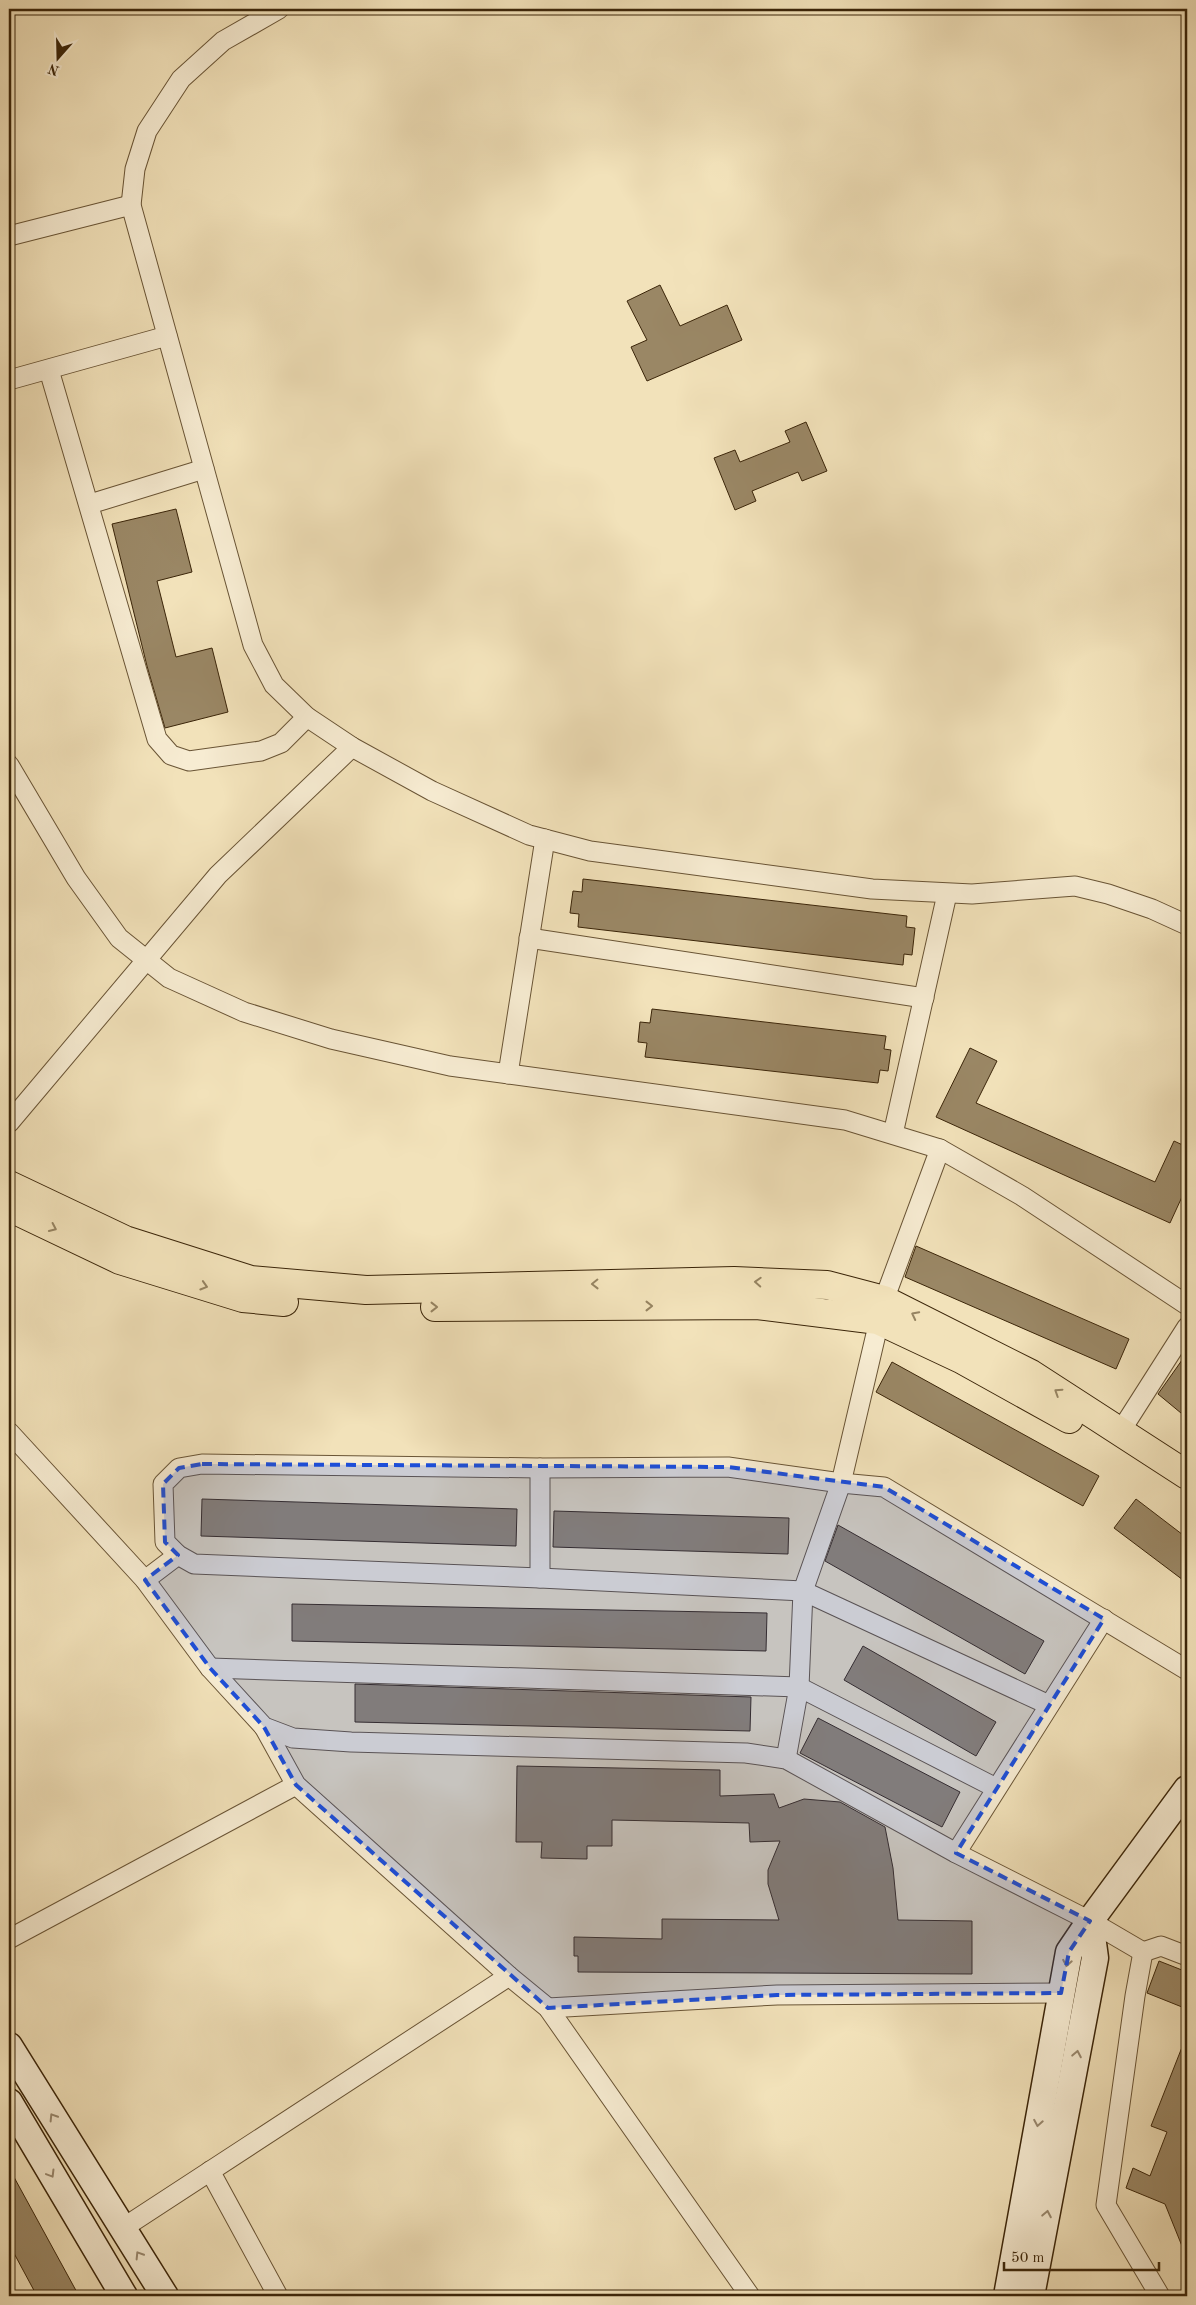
<svg xmlns="http://www.w3.org/2000/svg" width="1196" height="2305" font-family="'Old Standard TT',serif">
<rect width="100%" height="100%" fill="#f2e2ba"/>
<filter id="stains"><feTurbulence type="fractalNoise" baseFrequency=".004" numOctaves="4"/><feColorMatrix values="0 0 0 0 .2 0 0 0 0 .09 0 0 0 0 .02 0 0 0 .5 -.17"/></filter>
<radialGradient id="worn" r=".72"><stop offset=".6" stop-color="#630" stop-opacity="0"/><stop offset="1" stop-color="#630" stop-opacity=".3"/></radialGradient>
<!-- building -->
<g fill="#9a8765" stroke="#3b2509">
<path d="M660,285L680,326L727,305L742,340L647,381L631,347L647,340L627,301Z"/>
<path d="M806,422L827,471L802,481L798,472L752,491L756,501L735,510L714,458L735,450L740,462L790,442L785,431Z"/>
<path d="M176,509L192,572L157,581L176,657L212,648L228,712L165,728L147,666L112,524Z"/>
<path d="M583,879L907,916L906,927L915,928L912,955L904,954L903,965L578,927L579,914L570,913L573,891L582,892Z"/>
<path d="M652,1009L886,1036L884,1049L891,1050L888,1071L880,1070L878,1083L645,1057L647,1043L638,1042L640,1022L650,1023Z"/>
<path d="M970,1048L997,1061L976,1103L1155,1182L1174,1141L1187,1147V1186L1170,1223L936,1117Z"/>
<path d="M916,1246L1129,1339L1116,1369L905,1277Z"/>
<path d="M1187,1353V1418L1158,1394Z"/>
<path d="M892,1362L1099,1476L1083,1506L876,1392Z"/>
<path d="M202,1499L517,1509L516,1546L201,1536Z"/>
<path d="M1136,1499L1187,1538V1583L1114,1528Z"/>
<path d="M554,1511L789,1518L788,1554L553,1547Z"/>
<path d="M838,1525L1044,1641L1025,1674L825,1561Z"/>
<path d="M292,1604L767,1613L766,1651L292,1641Z"/>
<path d="M863,1646L996,1722L976,1756L844,1680Z"/>
<path d="M355,1684L751,1697L750,1731L355,1722Z"/>
<path d="M818,1718L960,1792L942,1827L800,1753Z"/>
<path d="M517,1766L720,1770V1796L774,1794L779,1808L804,1799L840,1802L885,1827L893,1868L898,1920L972,1921V1974L578,1972V1956H574V1937L662,1939V1919L779,1920L768,1884V1870L780,1841L750,1842L749,1823L612,1820V1846H587V1859L541,1858L542,1842H516Z"/>
<path d="M1159,1961L1187,1972V2009L1147,1993Z"/>
<path d="M1186,2037L1187,2256H1186L1165,2204L1126,2188L1133,2168L1150,2176L1167,2132L1151,2126Z"/>
<path d="M9,2168L79,2296H37L9,2244Z"/>
</g>
<g fill="none" stroke-linecap="round" stroke-linejoin="round">
<defs>
<g id="street">
<path d="M279,9L223,41L181,79L147,131L135,169L131,205L253,645L274,685L307,717L352,747L432,791L529,835L590,851L872,889L972,894L1075,886L1108,894L1152,909L1187,925"/>
<path d="M9,236L131,205"/>
<path d="M49,370L157,739L171,755L189,761L261,751L281,743L307,717"/>
<path d="M9,380L167,336"/>
<path d="M90,504L204,469"/>
<path d="M9,765L76,878L119,938L169,978L244,1012L331,1039L450,1066L845,1120L940,1149L1022,1196L1187,1305"/>
<path d="M529,938L924,998"/>
<path d="M508,1074L545,839"/>
<path d="M9,1123L218,875L352,747"/>
<path d="M893,1134L947,894"/>
<path d="M9,1432L145,1580L210,1668L264,1727L293,1738L351,1742L746,1753L786,1759L956,1853L1090,1921L1143,1952"/>
<path d="M1120,1432L1187,1327"/>
<path d="M540,1468V1578"/>
<path d="M145,1580L178,1555"/>
<path d="M210,1668L799,1687L996,1788"/>
<path d="M1049,1705L803,1591L540,1578L194,1564L178,1555L165,1542L163,1484L179,1468L202,1464L540,1468L728,1467L841,1483L884,1487L1187,1670"/>
<path d="M264,1727L296,1785L509,1976L548,2008L750,2296"/>
<path d="M786,1759L799,1687L803,1591L841,1483L884,1300L940,1149"/>
<path d="M956,1853L1104,1619"/>
<path d="M9,1939L296,1785"/>
<path d="M1143,1952L1135,1996L1106,2205L1160,2296"/>
<path d="M1143,1952L1161,1946L1187,1956"/>
<path d="M548,2008L777,1995L1061,1993"/>
<path d="M210,2171L278,2296"/>
<path d="M123,2228L509,1976"/>
</g>
<g id="secondary">
<path d="M9,2046L165,2296"/>
<path d="M9,2102L124,2296"/>
<path d="M1007,2296L1069,1952L1090,1921L1187,1789"/>
<path d="M1031,2296L1095,1958L1090,1921"/>
</g>
<g id="primary">
<path d="M9,1185L125,1240L251,1280L366,1290L734,1281L827,1285L884,1300L1031,1374L1187,1475"/>
<path d="M9,1207L120,1260L243,1298L284,1302"/>
<path d="M435,1307L757,1305L878,1320L961,1359L1069,1419"/>
</g>
</defs>
<!-- street casing -->
<use href="#street" stroke="#695435" stroke-width="21"/>
<!-- secondary casing -->
<use href="#secondary" stroke="#3b2509" stroke-width="29"/>
<!-- primary casing -->
<use href="#primary" stroke="#3b2509" stroke-width="30"/>
<!-- street -->
<use href="#street" stroke="#f7ecd2" stroke-width="19"/>
<!-- secondary -->
<use href="#secondary" stroke="#f7ecd2" stroke-width="26"/>
<!-- primary -->
<use href="#primary" stroke="#f2e2ba" stroke-width="28"/>
</g>
<!-- one-way arrows -->
<defs><path id="oneway-chevron" d="M-2-3.5L2.5 0L-2 3.5" fill="none" stroke-width="1.6" stroke-linecap="round" stroke-linejoin="round" transform="scale(1.25)"/></defs>
<g stroke="#968462">
<use href="#oneway-chevron" transform="translate(53 1228) rotate(25)"/>
<use href="#oneway-chevron" transform="translate(758 1282) rotate(-177)"/>
<use href="#oneway-chevron" transform="translate(595 1284) rotate(179)"/>
<use href="#oneway-chevron" transform="translate(204 1286) rotate(17)"/>
<use href="#oneway-chevron" transform="translate(649 1306)"/>
<use href="#oneway-chevron" transform="translate(434 1307)"/>
<use href="#oneway-chevron" transform="translate(915 1315) rotate(-153)"/>
<use href="#oneway-chevron" transform="translate(1058 1392) rotate(-147)"/>
</g>
<g stroke="#99886e">
<use href="#oneway-chevron" transform="translate(1067 1963) rotate(100)"/>
<use href="#oneway-chevron" transform="translate(1077 2054) rotate(-79)"/>
<use href="#oneway-chevron" transform="translate(53 2117) rotate(-122)"/>
<use href="#oneway-chevron" transform="translate(1038 2123) rotate(100)"/>
<use href="#oneway-chevron" transform="translate(51 2174) rotate(59)"/>
<use href="#oneway-chevron" transform="translate(1047 2214) rotate(-79)"/>
<use href="#oneway-chevron" transform="translate(139 2255) rotate(-122)"/>
</g>
<!-- marked area -->
<path fill="#1d4ed8" fill-opacity="0.2" stroke="#1d4ed8" stroke-width="4" stroke-dasharray="10 6" stroke-linejoin="round" d="M202,1464L728,1467L884,1487L1104,1619L956,1853L1090,1921L1069,1952L1061,1993L777,1995L548,2008L296,1785L264,1727L210,1668L145,1580L178,1555L165,1542L163,1484L179,1468Z"/>
<!-- margin -->
<rect width="1196" height="2305" fill="none" stroke="#f2e2ba" stroke-width="30"/>
<rect x="10" y="10" width="1176" height="2285" fill="none" stroke="#3b2509" stroke-width="2.5"/>
<rect x="15" y="15" width="1166" height="2275" fill="none" stroke="#3b2509"/>
<!-- north arrow -->
<g transform="translate(58 58) rotate(200)" stroke="#f7ecd2" stroke-width="4" paint-order="stroke">
<path d="M0-4L9 19L0 12L-9 19Z" fill="#3b2509"/>
<text y="-8" font-size="14" font-weight="bold" text-anchor="middle" fill="#3b2509">N</text>
</g>
<!-- scale -->
<path d="M1004 2262v8h155v-8" fill="none" stroke="#3b2509" stroke-width="2.5"/>
<text x="1011" y="2262" font-size="15" fill="#3b2509" stroke="#f7ecd2" stroke-width="4" paint-order="stroke">50 m</text>
<rect width="100%" height="100%" filter="url(#stains)"/>
<rect width="100%" height="100%" fill="url(#worn)"/>
</svg>
